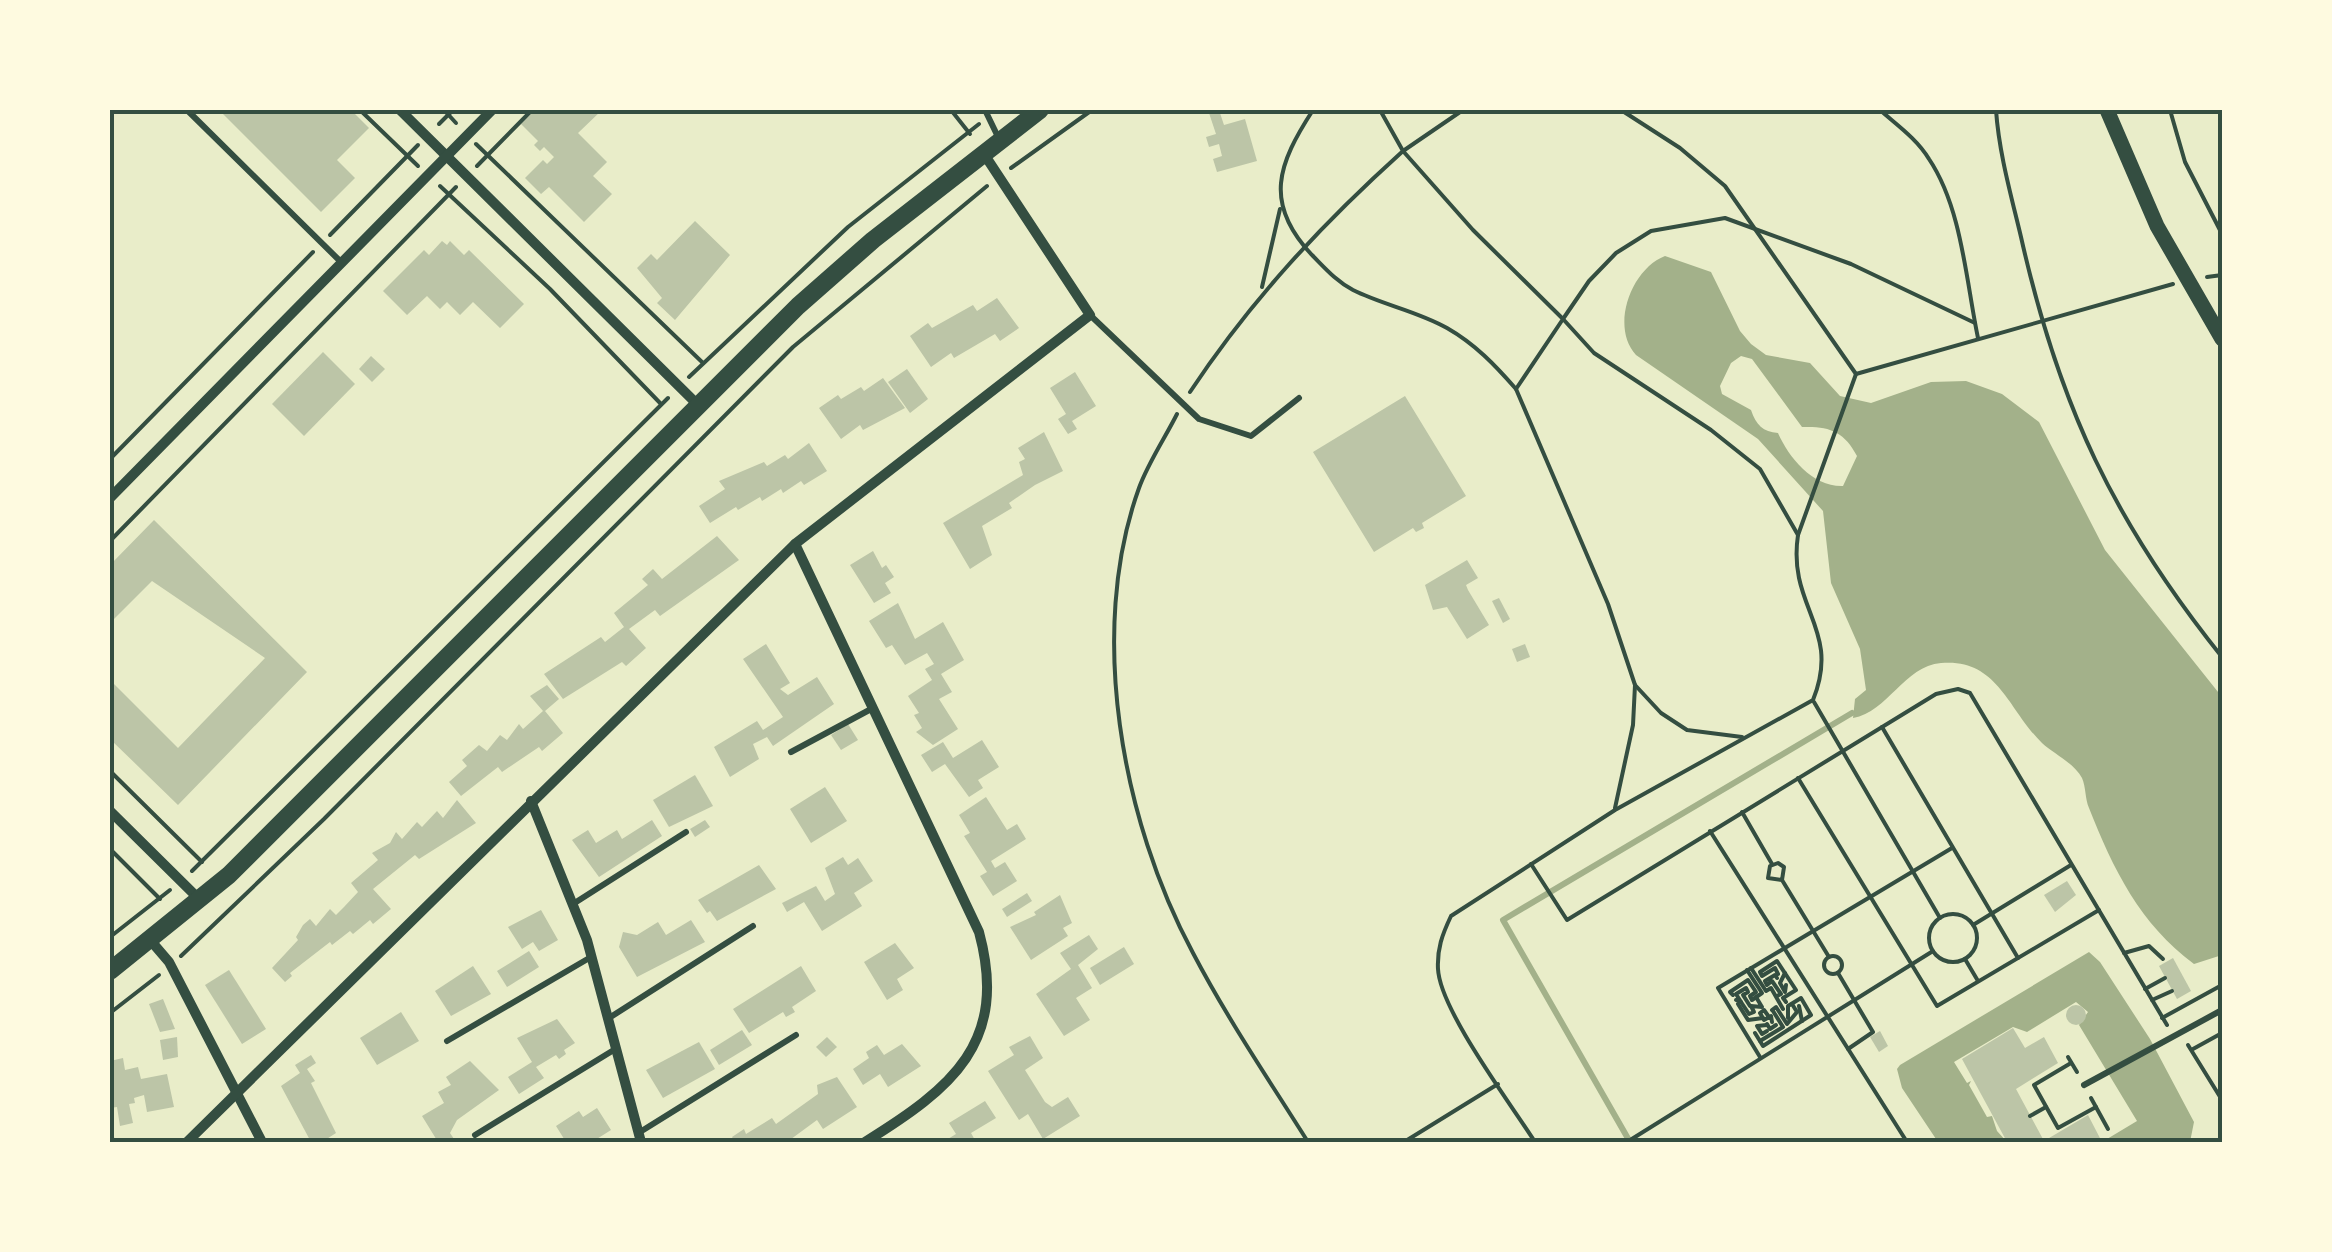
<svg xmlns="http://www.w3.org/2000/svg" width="2332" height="1252" font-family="'Public Sans',sans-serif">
<rect width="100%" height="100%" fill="#e9edc9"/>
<!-- water -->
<g fill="#a3b18a" fill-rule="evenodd">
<path d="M1665,256L1711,272L1740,331L1751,344L1766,355L1810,363L1840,396L1871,403L1931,382L1966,381L2002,394L2039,422L2105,550L2222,697V955L2194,964C2140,924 2113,869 2089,808C2085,799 2086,787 2082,778C2074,763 2054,754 2042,743C2008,710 1998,658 1941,663C1904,666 1888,712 1853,718L1855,699L1866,690L1860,649L1831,583L1823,511L1758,439L1636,355C1610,327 1631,269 1665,256ZM1741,356L1752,359L1802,427C1829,426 1844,431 1857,456L1843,486C1813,487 1789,458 1778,433C1763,432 1756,425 1751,410L1722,394L1720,386L1731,363Z"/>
<path d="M2089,952L2100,962L2150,1039L2194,1122L2190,1142H2102L2137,1121L2079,1025L2088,1012L2076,1002L2027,1032L2013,1027L1954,1062L1967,1083L1971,1081L1969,1085L1987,1117L1992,1116L1997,1131L2007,1142H1938L1902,1088L1897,1069L1900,1065Z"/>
</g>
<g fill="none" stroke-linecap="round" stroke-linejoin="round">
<!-- stream -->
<path stroke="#a3b18a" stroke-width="6" d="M1630,1142L1503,920L1852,713"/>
</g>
<!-- building -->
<g fill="#bcc5a7">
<path d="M219,110H351L369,128L337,160L355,178L321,212Z"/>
<path d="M535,110H602L578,133L607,162L593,176L612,194L584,222L549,187L541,194L525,178L543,160L547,164L554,157L544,147L540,151L534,145L538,141L521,124Z"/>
<path d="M1208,110H1219L1224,125L1245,119L1257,161L1217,172L1213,159L1222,156L1219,144L1209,147L1206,137L1216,134Z"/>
<path d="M695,221L730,255L675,320L657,303L662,298L637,268L651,254L657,260Z"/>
<path d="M442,241L447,245L450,241L464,255L469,250L524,304L500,328L473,302L460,315L447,302L440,309L427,296L407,315L383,291L424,250L429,255Z"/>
<path d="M997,298L1019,328L1000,341L995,334L954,358L951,353L931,367L910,336L928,323L932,328L973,305L977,311Z"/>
<path d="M323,352L355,384L304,436L272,404Z"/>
<path d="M371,356L385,369L372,382L359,369Z"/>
<path d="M907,369L928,399L910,413L888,382Z"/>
<path d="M1075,372L1096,406L1072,421L1077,429L1068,434L1058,419L1066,414L1050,388Z"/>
<path d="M883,378L905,408L863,430L860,425L841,439L819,408L838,395L841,399L861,387L864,391Z"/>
<path d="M1405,396L1466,496L1422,523L1424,528L1416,532L1413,528L1374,552L1313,452Z"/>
<path d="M1044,432L1063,471L1035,485L1009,503L1012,508L982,526L992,555L970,569L943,523L1023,475L1019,462L1025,459L1018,448Z"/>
<path d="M809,443L827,471L804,485L801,481L783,493L781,489L762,501L760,497L738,510L736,507L710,523L699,506L725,489L719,481L764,462L767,466L785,455L788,459Z"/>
<path d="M154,520L307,672L178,805L110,739V680L178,748L265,658L152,581L110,623V565Z"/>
<path d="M717,536L739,560L660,616L655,610L629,629L646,648L626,666L622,662L563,699L544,674L601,637L605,642L624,627L614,613L648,585L642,579L653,569L662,579Z"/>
<path d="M873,551L882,568L886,565L894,577L885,583L891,593L874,603L850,565Z"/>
<path d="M1467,560L1478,578L1466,585L1468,590L1489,625L1467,639L1447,607L1433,610L1425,585Z"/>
<path d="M1499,598L1510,619L1503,623L1492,601Z"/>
<path d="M898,603L915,639L943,622L964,660L941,674L952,692L939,699L958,729L933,745L916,732L922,728L914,715L919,713L908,696L932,680L925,669L934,664L927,653L905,665L892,645L886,648L869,621Z"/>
<path d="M766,644L790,683L780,689L788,695L817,677L834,704L773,746L767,737L753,744L759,759L730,777L714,747L757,721L763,730L783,717L743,659Z"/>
<path d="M1525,644L1530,657L1517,662L1512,649Z"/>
<path d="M547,685L559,699L545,711L563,733L542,751L539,747L502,772L498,767L461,796L449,782L467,766L462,760L479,745L487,751L500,735L507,740L519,724L523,729L543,711L530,696Z"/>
<path d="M848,724L858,740L841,750L831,735Z"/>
<path d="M982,740L999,767L978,780L983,788L969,797L945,764L932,772L921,755L943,742L953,758Z"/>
<path d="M695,775L713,806L669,827L653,800Z"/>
<path d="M825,787L847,821L811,843L790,809Z"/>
<path d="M986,797L1007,830L1017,824L1026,839L991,861L995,868L1005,862L1017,881L993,896L980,876L987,872L964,836L970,833L959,815Z"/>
<path d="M457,800L476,823L419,859L415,855L373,889L391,909L373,924L370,920L353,934L350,931L332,945L330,942L290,973L292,976L285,982L272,968L298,940L296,937L303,925L310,919L316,926L330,909L336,915L344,907L358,892L351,883L378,860L372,853L390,843L396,832L402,839L417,822L422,827L437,811L443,818Z"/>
<path d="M652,820L662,836L599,877L572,840L588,830L596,843L617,830L622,839Z"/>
<path d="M705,820L710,827L695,837L690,829Z"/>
<path d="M843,857L848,865L858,858L873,881L854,893L862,906L822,931L804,902L787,912L782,903L816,886L825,901L835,894L825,868Z"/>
<path d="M759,865L776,889L717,921L710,911L707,913L698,900Z"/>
<path d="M2067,881L2076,895L2055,912L2044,895Z"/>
<path d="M1027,893L1032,901L1007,917L1002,909Z"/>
<path d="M1060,895L1072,923L1063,928L1068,936L1031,960L1010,927L1036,915L1034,912Z"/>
<path d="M541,910L558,940L539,951L533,942L522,949L508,927Z"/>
<path d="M691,920L705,942L637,977L619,947L623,932L637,935L658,922L666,935Z"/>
<path d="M1089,935L1098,949L1078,965L1092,988L1076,998L1090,1020L1064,1036L1036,994L1071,969L1060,953Z"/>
<path d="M895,943L914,968L897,979L903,990L887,1000L864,962Z"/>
<path d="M1124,947L1134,964L1100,985L1090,968Z"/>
<path d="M529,951L539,967L507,987L497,971Z"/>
<path d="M2173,958L2191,991L2177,999L2159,966Z"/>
<path d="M473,966L491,994L451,1016L435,991Z"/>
<path d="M801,966L816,991L792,1007L795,1012L786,1017L783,1012L749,1033L733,1009Z"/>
<path d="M229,970L266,1029L242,1044L205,985Z"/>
<path d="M163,999L175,1029L160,1032L149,1004Z"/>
<circle cx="2076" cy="1015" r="10"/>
<path d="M401,1012L419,1041L377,1065L360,1038Z"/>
<path d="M557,1019L575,1043L564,1050L566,1054L559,1059L556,1055L536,1067L544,1078L519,1094L508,1077L532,1062L517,1038Z"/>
<path d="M2013,1028L2025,1048L2044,1037L2058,1063L2016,1089L2044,1141L2088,1115L2102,1142H2007L1962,1059Z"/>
<path d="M742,1030L752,1045L719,1065L710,1050Z"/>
<path d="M1880,1031L1888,1046L1879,1052L1870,1037Z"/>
<path d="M1030,1036L1043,1058L1025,1070L1045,1102L1052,1107L1068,1097L1080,1116L1043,1139L1028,1114L1019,1120L988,1071L1014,1055L1009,1047Z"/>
<path d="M177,1037L178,1057L163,1060L160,1040Z"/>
<path d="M827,1037L837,1047L826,1057L816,1047Z"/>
<path d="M699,1042L715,1069L663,1098L646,1070Z"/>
<path d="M902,1044L921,1066L888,1087L880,1074L863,1085L853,1069L869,1058L866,1052L877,1045L884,1055Z"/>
<path d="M311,1055L316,1063L307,1069L315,1081L311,1083L336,1133L322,1142H311L281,1086L300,1073L295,1065Z"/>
<path d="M123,1058L125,1070L138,1067L141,1079L167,1074L174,1107L147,1112L144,1095L134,1098L135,1103L129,1104L133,1123L120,1126L117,1107L110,1108V1061Z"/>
<path d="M470,1061L499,1090L457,1120L450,1133L456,1142H438L422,1116L444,1103L438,1092L451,1085L446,1077Z"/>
<path d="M837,1077L857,1107L823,1129L817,1120L787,1142H735L732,1137L744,1129L746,1134L772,1118L776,1124L818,1094L817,1085Z"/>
<path d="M985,1101L996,1118L971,1133L976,1142H943L956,1134L949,1123Z"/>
<path d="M597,1108L611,1130L592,1142H566L556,1126L579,1111L583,1117Z"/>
</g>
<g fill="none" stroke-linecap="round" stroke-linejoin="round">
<!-- path -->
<g stroke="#344e41" stroke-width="4">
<path d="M360,110L418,166"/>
<path d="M444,110L456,123"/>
<path d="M951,110L970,134"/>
<path d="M1313,110C1278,164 1263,203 1312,255C1325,268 1336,281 1353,290C1383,305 1417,311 1447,328C1475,344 1495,365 1516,389L1608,604L1635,685L1661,713L1687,730L1742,737"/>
<path d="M1463,110L1403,151L1473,230L1563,319L1516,389"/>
<path d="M1621,110L1680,148L1725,186L1856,374"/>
<path d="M1880,110C1897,125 1917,139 1929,159C1962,208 1966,281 1978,338"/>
<path d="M1996,110C1999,153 2011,195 2021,237C2059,406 2114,522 2222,657"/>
<path d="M2170,110L2185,162L2222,234"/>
<path d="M439,124L453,110"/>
<path d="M476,144L703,363"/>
<path d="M477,166L532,110"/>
<path d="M1011,168L1092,110"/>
<path d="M440,186L550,289L661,404"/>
<path d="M330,235L418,145"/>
<path d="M2207,277L2222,275"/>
<path d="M1262,287L1280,209"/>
<path d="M689,377L848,227L979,124"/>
<path d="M1190,392C1251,300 1321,225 1403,151L1380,110"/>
<path d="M1177,414C1165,438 1148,463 1139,488C1087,632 1122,821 1193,953C1227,1018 1269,1080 1308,1142"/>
<path d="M110,459L313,252"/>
<path d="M1798,535L1760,469L1711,430L1594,353L1563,319L1589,281L1616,253L1651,231L1725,218L1851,264L1975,323"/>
<path d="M110,541L456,187"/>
<path d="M1814,702L1940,918"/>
<path d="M1882,727L2018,958"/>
<path d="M110,771L202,862"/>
<path d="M1798,778L1937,1006L2099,910"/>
<path d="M1615,808L1633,725L1635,685"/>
<path d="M1742,812L1772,864"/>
<path d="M1710,831L1907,1142"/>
<path d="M110,849L160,899"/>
<path d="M1531,864L1567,920L1936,694L1958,689L1970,693L2167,1025"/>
<path d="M192,871L668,398"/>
<path d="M1782,880L1768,878L1770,866L1778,863L1784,867L1782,880L1829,957"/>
<circle cx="1953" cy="938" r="24"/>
<path d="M1973,925L2071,865"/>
<path d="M110,937L170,890"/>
<path d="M2124,953L2149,946L2163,959"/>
<path d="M181,956L324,819L793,347L987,186"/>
<circle cx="1833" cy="965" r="9"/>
<path d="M1965,959L1978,981"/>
<path d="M1751,968L1766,991L1771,988L1783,1009"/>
<path d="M1785,973L1780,983L1785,992L1786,985"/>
<path d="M1838,973L1873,1032L1848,1049"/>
<path d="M1778,974L1775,968L1762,976L1760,972L1777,961L1796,990L1783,998L1786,1002"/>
<path d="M1777,978L1775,975L1765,981L1767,985L1772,981L1781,994L1777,996"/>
<path d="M2145,989L2165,978"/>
<path d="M1733,995L1730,992L1748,980L1756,992L1750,996L1752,1000L1762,993L1747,970"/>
<path d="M1736,1000L1741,1002L1736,994L1746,988L1748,992L1743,995L1750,1006"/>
<path d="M2152,1000L2172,991"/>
<path d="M1741,1002L1749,1014L1754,1012L1751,1006L1762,1007L1756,997"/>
<path d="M1738,1004L1748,1020L1763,1018"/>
<path d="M1799,1006L1802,1021"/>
<path d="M1772,1010L1776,1007L1787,1024L1797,1012L1792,1004"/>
<path d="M110,1013L159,975"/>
<path d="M1769,1017L1764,1010L1760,1013L1764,1020L1771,1016L1772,1022"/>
<path d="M2162,1018L2222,985"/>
<path d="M1767,1024L1770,1029L1776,1025"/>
<path d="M1767,1031L1762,1034L1757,1026L1767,1025"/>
<path d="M1755,1033L1763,1046L1811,1015L1801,998L1788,1006V1018"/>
<path d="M1760,1041L1783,1027L1773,1011"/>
<path d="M2188,1045L2222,1100"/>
<path d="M2193,1049L2222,1033"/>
<path d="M1760,1057L1718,988L1952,848"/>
<path d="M2068,1057L2077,1072"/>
<path d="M2071,1063L2034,1085L2058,1128L2096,1107"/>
<path d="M2091,1098L2108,1129"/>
<path d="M2030,1116L2046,1107"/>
<path d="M1404,1142L1498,1084"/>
<path d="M1535,1142C1511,1104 1440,1010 1438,969C1437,949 1442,935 1451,916L1615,810L1813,700C1842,628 1787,608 1798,535L1856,374L2173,284"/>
<path d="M1627,1142L1933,951"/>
</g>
<!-- service -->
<g stroke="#344e41" stroke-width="6">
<path d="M187,110L341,262"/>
<path d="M985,110L1000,141"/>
<path d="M1090,315L1199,419L1251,436L1299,398"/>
<path d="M791,752L873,708"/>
<path d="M573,904L686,832"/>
<path d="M609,1018L753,926"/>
<path d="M447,1041L591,957"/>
<path d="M2084,1085L2222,1010"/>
<path d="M640,1132L796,1035"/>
<path d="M475,1135L617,1048"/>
<path d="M110,1140L118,1142"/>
</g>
<!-- minor -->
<g stroke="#344e41" stroke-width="10">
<path d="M400,110L697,404"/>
<path d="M110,498L492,110"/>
<path d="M795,544L979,932C1009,1043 952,1088 865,1142"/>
<path d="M531,801L587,940L641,1142"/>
<path d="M110,811L199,899"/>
<path d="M151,941L169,962L262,1142"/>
<path d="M187,1142L795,544L1090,315L984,154"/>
</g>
<!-- tertiary -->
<path stroke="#344e41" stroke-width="15" d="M2107,110L2157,226L2222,339"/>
<!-- secondary -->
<path stroke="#344e41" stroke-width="18" d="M110,971L229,875L798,306L873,240L1040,110"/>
</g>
<!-- border -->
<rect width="2332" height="1252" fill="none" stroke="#fefae0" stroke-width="225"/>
<rect x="112" y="112" width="2108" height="1028" fill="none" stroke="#344e41" stroke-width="4"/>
</svg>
